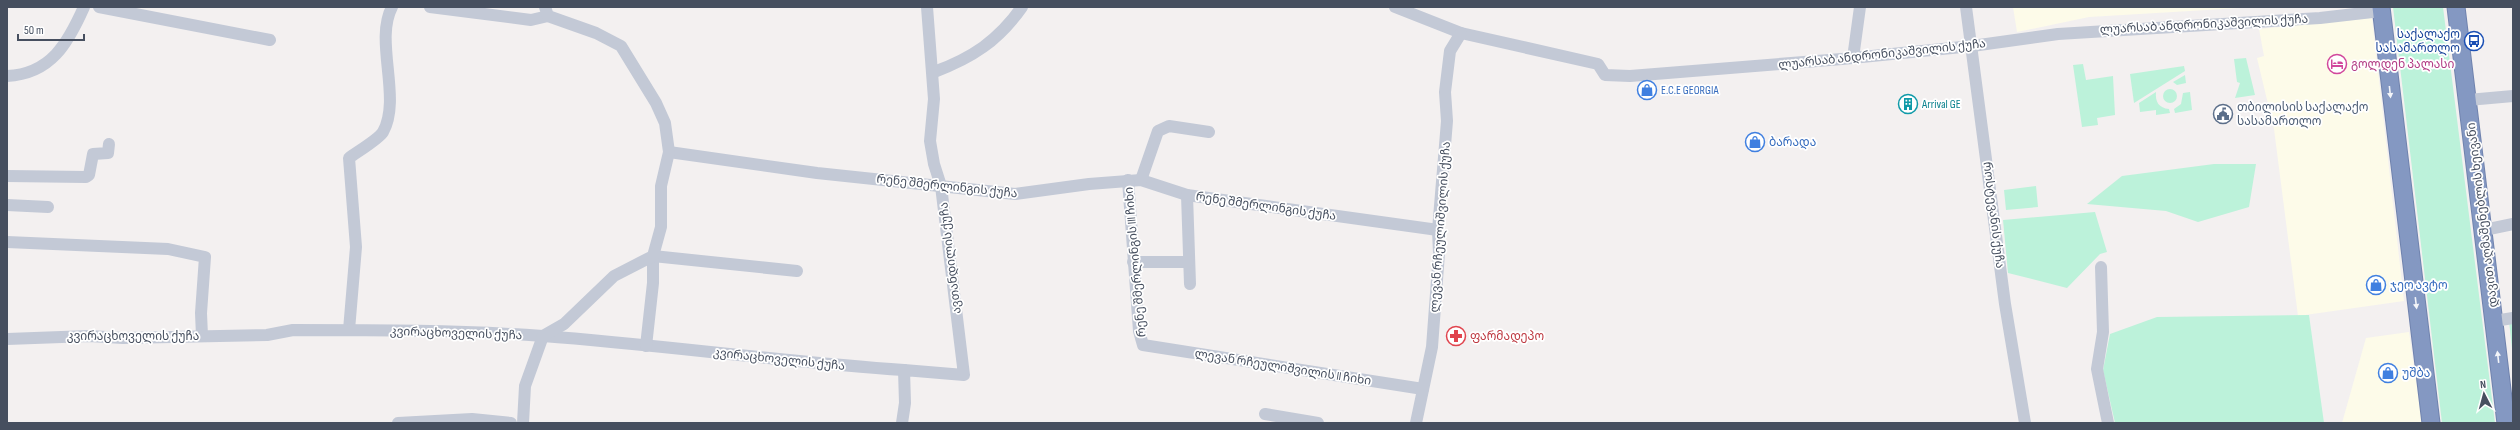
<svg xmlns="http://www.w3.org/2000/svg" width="2520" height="430" font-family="'Sofia Sans Condensed','Noto Sans Georgian',sans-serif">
<rect width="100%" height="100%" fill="#f3f0f0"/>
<!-- commercial -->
<g fill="#fdfbe9">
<path d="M2013,7H2257L2089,17L2017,32Z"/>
<path d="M2372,18L2404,301L2298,316L2274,129L2257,58L2264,56L2259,29Z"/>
<path d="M2409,332L2422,423H2342L2366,338Z"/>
</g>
<!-- green -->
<g fill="#bcf2da">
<path d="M2393,7H2443L2495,423H2442Z"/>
<path d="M2246,58L2255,95L2235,98L2240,83L2237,82L2234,59Z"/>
<path d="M2083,64L2086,80L2113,76L2115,115L2097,118L2098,125L2082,127L2073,65Z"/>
<path d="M2184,66L2185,71L2134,103L2130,74Z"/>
<path d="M2185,75L2186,83L2177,85L2173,82Z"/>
<circle cx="2170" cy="96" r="7"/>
<path d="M2156,92C2155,102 2159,108 2169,109L2170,113L2156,115V110L2140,112L2139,103Z"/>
<path d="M2190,92L2192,110L2175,113L2174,109L2181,104L2183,93Z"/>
<path d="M2214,164H2256L2249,207L2198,222L2166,211L2087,204L2122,176Z"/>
<path d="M2036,186L2038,207L2006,210L2004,190Z"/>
<path d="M2095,212L2107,252L2100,254L2067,288L2008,273L2003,220Z"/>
<path d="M2309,315L2324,423H2115L2103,370L2110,334L2157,317Z"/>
<path d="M2509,321H2513V358Z"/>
</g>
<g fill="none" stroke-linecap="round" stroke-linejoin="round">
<defs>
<g id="highway">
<path d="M2381,7L2431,423"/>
<path d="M2456,7L2506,423"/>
</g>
</defs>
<!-- highway casing -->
<use href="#highway" stroke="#7083ae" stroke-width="19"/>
<!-- minor -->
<g stroke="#c3c9d6" stroke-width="12">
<path d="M99,7L270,40"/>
<path d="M430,7L531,20L548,16"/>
<path d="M1395,7L1461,33L1598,64L1605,75L1630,76L1842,59L1972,46L2058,34L2320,18L2381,11"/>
<path d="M1966,7L2005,304L2025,423"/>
<path d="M1853,58L1860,7"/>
<path d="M934,72C972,58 998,41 1022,7"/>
<path d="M7,76C51,74 68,43 84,7"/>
<path d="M2468,100L2513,96"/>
<path d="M669,152L817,173L1015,194L1089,184L1141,180L1187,195L1438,230"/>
<path d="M7,176L86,177L89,175L93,154L108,153L109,144"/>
<path d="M1128,180L1139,331L1143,345L1423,389"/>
<path d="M1141,180L1158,131L1169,126L1209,132"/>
<path d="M1187,195L1190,284"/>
<path d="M7,205L48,207"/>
<path d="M2484,230L2513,224"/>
<path d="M7,242L168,249L205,257L201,313L202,336"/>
<path d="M1133,262H1188"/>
<path d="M2101,267L2103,332L2097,369L2108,423"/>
<path d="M2494,321L2513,318"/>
<path d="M349,330L356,247L349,158C357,152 379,139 383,132C402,98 374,41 392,7"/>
<path d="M7,339L89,336L123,338L267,335L293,330C376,330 460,330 543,336C663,345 784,362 904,370"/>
<path d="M646,346L653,283V256L797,271"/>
<path d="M1265,414L1318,423"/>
<path d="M398,423L472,419L511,423"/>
<path d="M523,423L525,386L543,336L564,324L614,276L653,256L661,227V186L669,152L665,123L656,103L621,46L596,33L548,16L545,7"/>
<path d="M902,423L905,403L904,370L964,375L941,186L934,164L930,141L934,99L927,7"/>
<path d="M1416,423L1432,347L1439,253L1438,230L1447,121L1445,92L1450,51L1461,33"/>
</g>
<!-- highway -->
<use href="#highway" stroke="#8498c2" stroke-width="17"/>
</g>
<!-- one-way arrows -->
<defs><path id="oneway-solid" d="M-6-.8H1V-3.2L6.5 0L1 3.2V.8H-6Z"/></defs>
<g fill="#f3f5f9">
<use href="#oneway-solid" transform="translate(2390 92) rotate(84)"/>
<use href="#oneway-solid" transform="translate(2416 303) rotate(83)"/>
<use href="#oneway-solid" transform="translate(2498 357) rotate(-97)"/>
</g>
<!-- icons -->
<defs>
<symbol id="bus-ring" viewBox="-11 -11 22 22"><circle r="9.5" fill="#fff" stroke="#1a4fb4" stroke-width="1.5"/><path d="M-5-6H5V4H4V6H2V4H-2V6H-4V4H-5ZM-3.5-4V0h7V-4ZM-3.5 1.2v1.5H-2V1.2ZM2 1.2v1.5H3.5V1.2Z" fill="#1a4fb4"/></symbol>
<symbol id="hotel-ring" viewBox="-11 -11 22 22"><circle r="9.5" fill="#fff" stroke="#d1479c" stroke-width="1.5"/><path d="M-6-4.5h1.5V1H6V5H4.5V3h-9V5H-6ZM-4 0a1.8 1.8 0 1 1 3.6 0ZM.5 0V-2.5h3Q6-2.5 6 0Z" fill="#d1479c"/></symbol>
<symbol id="shop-ring" viewBox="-11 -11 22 22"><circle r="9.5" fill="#fff" stroke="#3f7fe0" stroke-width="1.5"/><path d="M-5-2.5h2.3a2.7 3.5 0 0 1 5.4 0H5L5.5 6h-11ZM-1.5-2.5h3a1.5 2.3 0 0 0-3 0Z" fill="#3f7fe0"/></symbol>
<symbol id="building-ring" viewBox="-11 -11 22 22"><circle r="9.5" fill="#fff" stroke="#0f9aa8" stroke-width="1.5"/><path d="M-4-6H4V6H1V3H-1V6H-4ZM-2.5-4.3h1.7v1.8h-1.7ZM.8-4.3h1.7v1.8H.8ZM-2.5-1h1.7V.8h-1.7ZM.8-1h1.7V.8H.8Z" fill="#0f9aa8"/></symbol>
<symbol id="civic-ring" viewBox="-11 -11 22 22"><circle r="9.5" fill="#fff" stroke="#5c6f8a" stroke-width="1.5"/><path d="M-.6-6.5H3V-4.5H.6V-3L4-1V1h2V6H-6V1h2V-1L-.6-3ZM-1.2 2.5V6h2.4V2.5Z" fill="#5c6f8a"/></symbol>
<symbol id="pharmacy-ring" viewBox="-11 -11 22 22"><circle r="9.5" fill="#fff" stroke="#e0444e" stroke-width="1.5"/><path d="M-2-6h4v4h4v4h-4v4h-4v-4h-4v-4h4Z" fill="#e0444e"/></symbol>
</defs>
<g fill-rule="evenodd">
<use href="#bus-ring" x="2463" y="30" width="22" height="22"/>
<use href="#hotel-ring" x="2326" y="53" width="22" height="22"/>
<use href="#shop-ring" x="1636" y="79" width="22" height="22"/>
<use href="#building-ring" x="1897" y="93" width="22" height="22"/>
<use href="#civic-ring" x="2212" y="103" width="22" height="22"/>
<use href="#shop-ring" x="1744" y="131" width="22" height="22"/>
<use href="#shop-ring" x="2365" y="274" width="22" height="22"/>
<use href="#pharmacy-ring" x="1445" y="325" width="22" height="22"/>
<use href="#shop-ring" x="2377" y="362" width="22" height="22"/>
</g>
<g text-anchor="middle" stroke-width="3.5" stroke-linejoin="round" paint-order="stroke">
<!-- street labels -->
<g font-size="12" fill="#464f5f" stroke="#fff">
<text transform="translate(2204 24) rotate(-3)" y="4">ლუარსაბ ანდრონიკაშვილის ქუჩა</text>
<text transform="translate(1882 54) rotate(-6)" y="4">ლუარსაბ ანდრონიკაშვილის ქუჩა</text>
<text transform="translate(947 186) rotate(6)" y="4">რენე შმერლინგის ქუჩა</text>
<text transform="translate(1266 206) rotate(8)" y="4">რენე შმერლინგის ქუჩა</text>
<text transform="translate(1994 215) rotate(83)" y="4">როსტევანის ქუჩა</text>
<text transform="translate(2482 215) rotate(-97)" y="4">დავით აღმაშენებლის ხეივანი</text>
<text transform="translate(1440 227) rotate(-86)" y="4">ლევან რჩეულიშვილის ქუჩა</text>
<text transform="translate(950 258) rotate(-97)" y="4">ავთანდილის ქუჩა</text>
<text transform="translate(1135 262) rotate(-95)" y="4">რენე შმერლინგის III ჩიხი</text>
<text transform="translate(456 333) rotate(2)" y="4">კვირაცხოველის ქუჩა</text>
<text x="133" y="340">კვირაცხოველის ქუჩა</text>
<text transform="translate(779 359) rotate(6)" y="4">კვირაცხოველის ქუჩა</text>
<text transform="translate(1283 367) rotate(9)" y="4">ლევან რჩეულიშვილის II ჩიხი</text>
</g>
<!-- transit labels -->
<g font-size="12" fill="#164399" stroke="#fff" text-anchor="end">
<text x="2460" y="38">საქალაქო<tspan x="2460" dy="14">სასამართლო</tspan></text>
</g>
<!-- hotel labels -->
<g font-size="12" fill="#b23c85" stroke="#fff" text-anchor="start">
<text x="2351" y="68">გოლდენ პალასი</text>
</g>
<!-- shop labels -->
<g font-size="12" fill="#366cbe" stroke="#fff" text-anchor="start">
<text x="1661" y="94">E.C.E GEORGIA</text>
<text x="1769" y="146">ბარადა</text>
<text x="2390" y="289">ჯეო ავტო</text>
<text x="2402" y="377">უშბა</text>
</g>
<!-- culture labels -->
<g font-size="12" fill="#0d838f" stroke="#fff" text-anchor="start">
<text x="1922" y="108">Arrival GE</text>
</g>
<!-- service labels -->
<g font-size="12" fill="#4e5e75" stroke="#fff" text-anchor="start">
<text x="2237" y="111">თბილისის საქალაქო<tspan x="2237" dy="14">სასამართლო</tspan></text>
</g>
<!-- health labels -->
<g font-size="12" fill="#be3a42" stroke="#fff" text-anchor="start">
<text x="1470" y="340">ფარმადეპო</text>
</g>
</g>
<!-- border -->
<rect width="2520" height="430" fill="none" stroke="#464f5f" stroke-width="16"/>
<!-- north arrow -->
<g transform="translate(2484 394) rotate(354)" stroke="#ffffff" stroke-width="3" paint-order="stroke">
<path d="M0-3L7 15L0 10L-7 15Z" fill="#464f5f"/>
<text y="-6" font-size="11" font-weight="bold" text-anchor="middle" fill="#464f5f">N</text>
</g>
<!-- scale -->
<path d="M18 34v6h66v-6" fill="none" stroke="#464f5f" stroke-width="2"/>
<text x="24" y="34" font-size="12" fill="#464f5f" stroke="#ffffff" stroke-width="3" paint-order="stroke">50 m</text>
</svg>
